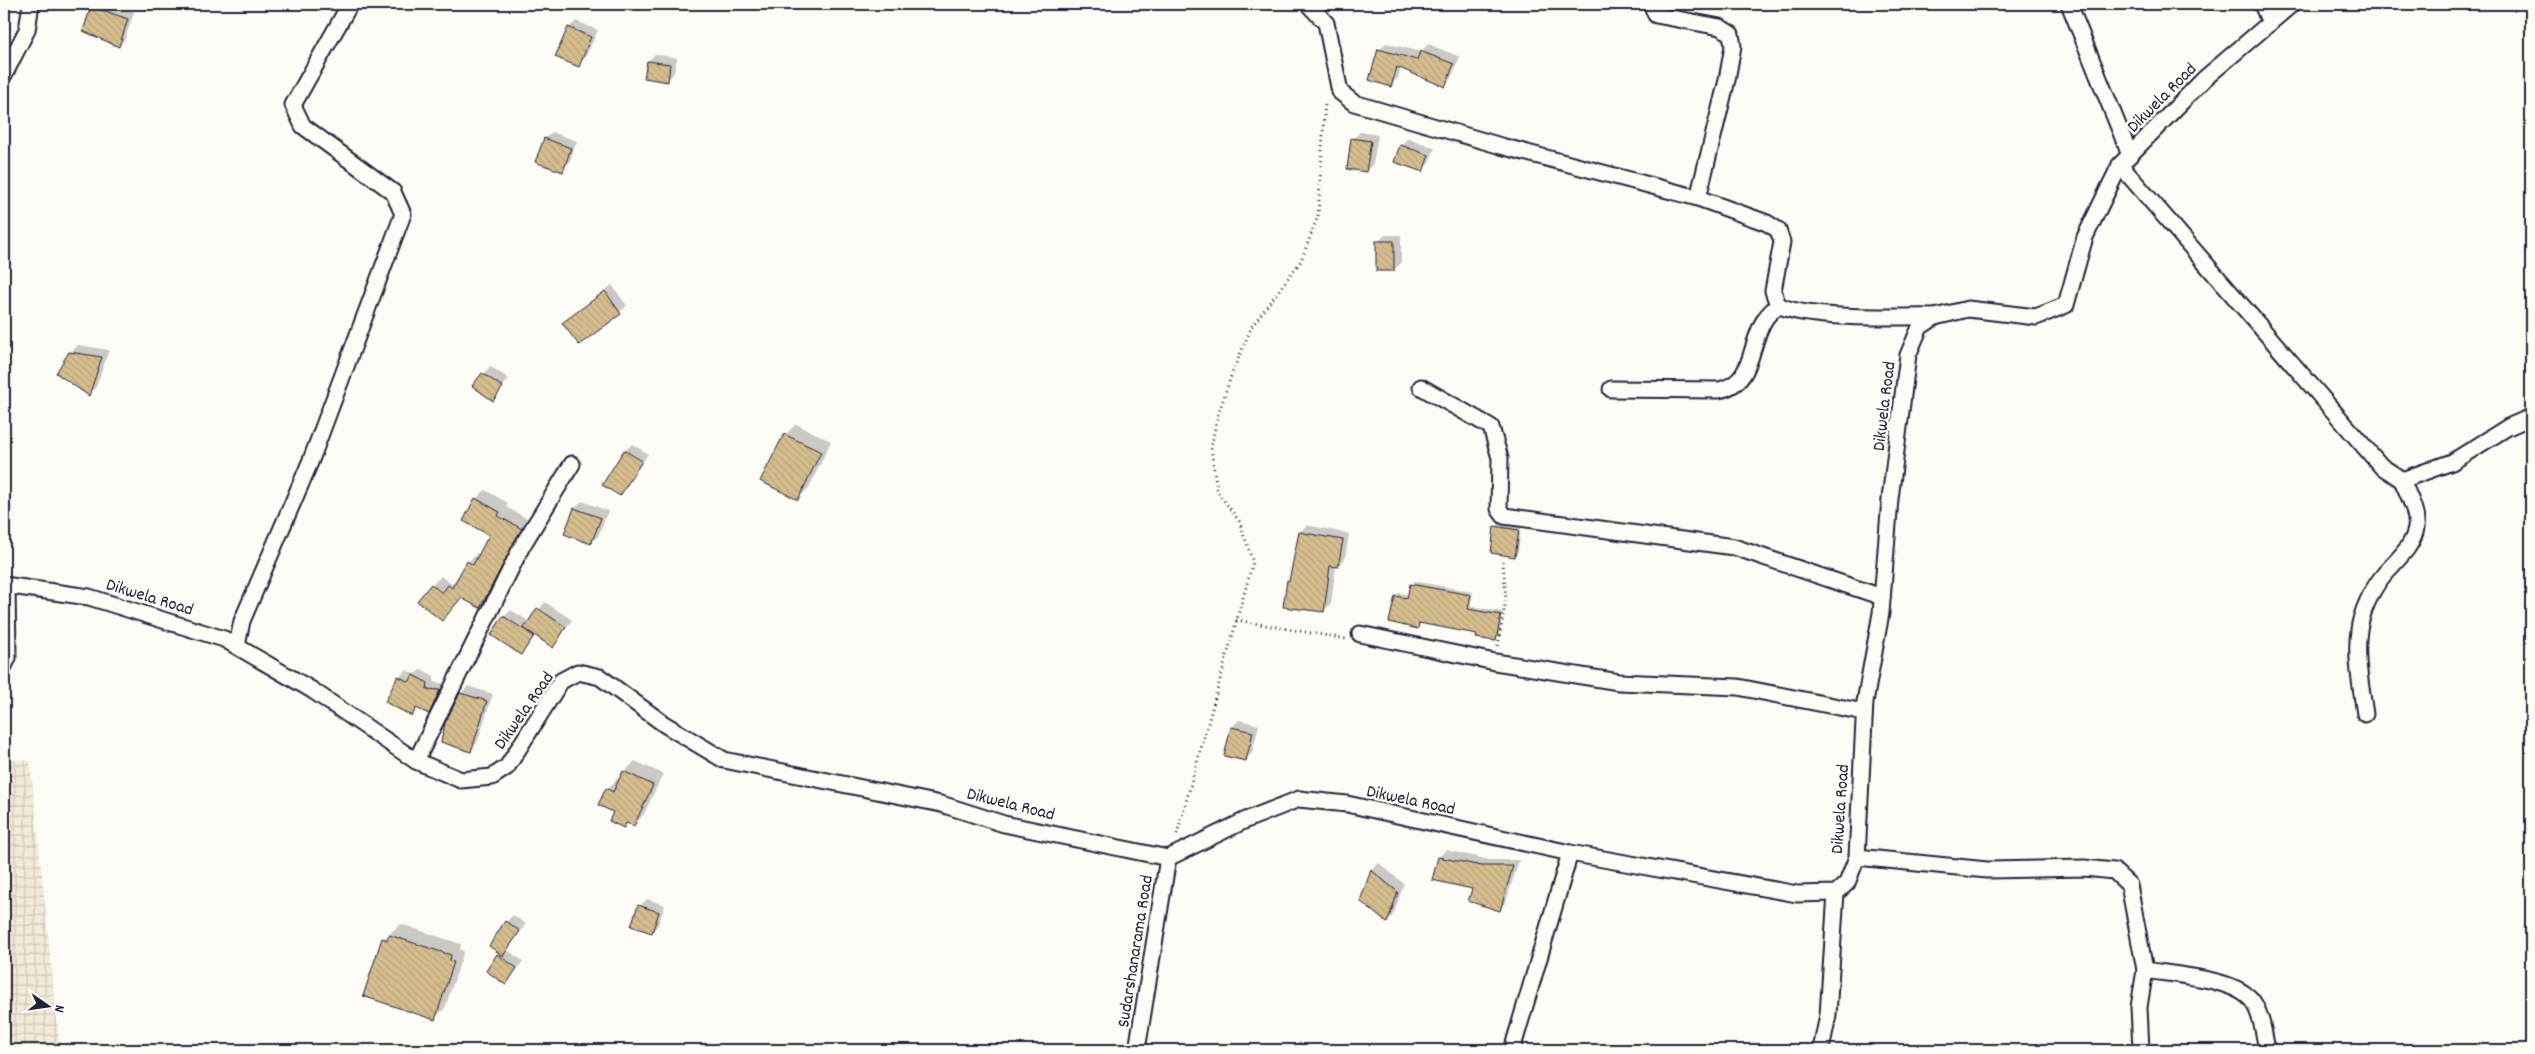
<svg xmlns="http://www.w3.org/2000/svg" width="2535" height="1054" font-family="Dekko,sans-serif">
<defs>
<pattern id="industrial-grid" width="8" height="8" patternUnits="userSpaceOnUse" patternTransform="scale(1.25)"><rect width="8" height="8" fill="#f2e9d8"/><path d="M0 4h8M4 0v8" fill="none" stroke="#cfc8ba"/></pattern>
<pattern id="building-back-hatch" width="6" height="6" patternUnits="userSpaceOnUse" patternTransform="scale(1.25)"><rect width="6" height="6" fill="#d7be8e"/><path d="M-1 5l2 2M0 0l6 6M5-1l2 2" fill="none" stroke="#b8a37b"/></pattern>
</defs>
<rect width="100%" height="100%" fill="#fdfcf7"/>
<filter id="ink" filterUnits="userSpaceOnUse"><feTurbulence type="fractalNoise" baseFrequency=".02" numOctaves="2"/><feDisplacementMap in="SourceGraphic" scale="10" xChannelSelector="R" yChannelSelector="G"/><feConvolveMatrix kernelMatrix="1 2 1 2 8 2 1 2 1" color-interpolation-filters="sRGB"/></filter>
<g filter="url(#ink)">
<!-- industrial -->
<path fill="url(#industrial-grid)" d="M4,759L30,761L60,1050H4Z"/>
<!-- shadow -->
<g fill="#0003">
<path d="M95,4H111L134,12L125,39L118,46L92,7Z"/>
<path d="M1385,4H1411L1408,7L1386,10Z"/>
<path d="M576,21L598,30L585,58L578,65L569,28Z"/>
<path d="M1386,43L1421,52L1428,44L1460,57L1451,78L1444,85L1401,67L1398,78L1391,85L1379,50Z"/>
<path d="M655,54L677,58L674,73L667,80L648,61Z"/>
<path d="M552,132L577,141L569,163L562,170L545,139Z"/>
<path d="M1360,132L1378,135L1373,164L1366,171L1353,139Z"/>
<path d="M1408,138L1435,148L1429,163L1422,170L1396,161L1401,145Z"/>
<path d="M1385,235H1401V263L1394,270L1378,242Z"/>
<path d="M612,285L627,306L579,343L564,323Z"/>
<path d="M78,345L109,350L96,387L89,394L70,353Z"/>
<path d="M490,366L509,379L493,399L474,386Z"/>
<path d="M796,424L831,441L809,488L798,498L785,435Z"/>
<path d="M632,444L648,454L620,494L625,451Z"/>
<path d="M485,490L508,503L506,507L530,520L488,598L480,607L462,597L451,610L432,585L441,576L451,584L458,577L459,578L468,562L477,553L480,555L491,535L476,499Z"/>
<path d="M582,501L608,511L598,536L591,543L566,533L575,508Z"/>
<path d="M1499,524L1521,527L1518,552L1515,555L1496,527Z"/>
<path d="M1307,525L1349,534L1345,559L1336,566L1331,604L1323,611L1288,581L1291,577L1300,532Z"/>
<path d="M1414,581L1473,592L1470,606L1503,612L1499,636L1495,640L1478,633L1421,622L1417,627L1396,596L1399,593L1409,595Z"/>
<path d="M545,602L572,620L553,646L536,635L521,654L504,617L511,610L530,622Z"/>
<path d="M421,669L434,676V682L446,684L435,706L428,713L419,707L412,715L386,701L399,677L406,670L416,674Z"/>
<path d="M468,686L493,694L477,743L470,751L461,694Z"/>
<path d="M1239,720L1259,725L1252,753L1245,760L1232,727Z"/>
<path d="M635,761L663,774L644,814L634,825L628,822L623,827L614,811L600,805L607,789L618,778L620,779L624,772Z"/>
<path d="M1446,850L1490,860H1519L1506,902L1499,909L1473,888L1439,857Z"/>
<path d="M1379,863L1404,884L1393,915L1387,921L1361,901L1372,870Z"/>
<path d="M647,899L665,905L658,925L651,932L640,906Z"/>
<path d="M513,915L526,924L507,950L523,961L506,984L498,955L500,953L506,922Z"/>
<path d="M401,924L461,944L460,950L464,951L445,1008L434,1019L383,939Z"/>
</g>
<!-- building -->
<g fill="url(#building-back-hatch)" stroke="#22223b">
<path d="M91,6L128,19L119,47L83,31Z"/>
<path d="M568,27L591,37L579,67L555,57Z"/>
<path d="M1378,49L1417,60L1420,51L1454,64L1445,87L1397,67L1391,87L1369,80Z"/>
<path d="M647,61L670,64L668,82L644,78Z"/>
<path d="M544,138L571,148L563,172L535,162Z"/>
<path d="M1351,138L1371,141L1366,172L1347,169Z"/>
<path d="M1400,145L1429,155L1423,172L1394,162Z"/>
<rect x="1376" y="241" width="18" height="30"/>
<path d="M605,291L621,314L579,345L562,323Z"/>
<path d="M69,352L102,357L89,396L56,373Z"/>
<path d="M482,373L503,387L493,401L472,386Z"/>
<path d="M784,434L821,452L798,500L760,481Z"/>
<path d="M624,450L642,461L620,496L602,485Z"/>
<path d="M475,498L500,512L498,516L522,529L480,608L461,598L442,621L417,601L431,584L442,593L448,585L452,588L467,561L473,565L489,535L463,521Z"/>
<path d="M574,508L601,518L591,544L564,534Z"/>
<path d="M1494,526L1519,530L1515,557L1491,553Z"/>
<path d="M1299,532L1343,540L1338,567L1330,566L1324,612L1283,607L1287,580L1289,581Z"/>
<path d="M1410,584L1471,595L1468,609L1501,615L1496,641L1476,638L1477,634L1419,623L1418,629L1389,622L1395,596L1407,598Z"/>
<path d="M537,608L566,627L553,648L524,628Z"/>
<path d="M503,616L534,636L521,655L491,635Z"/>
<path d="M413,675L428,683L427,689L440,690L429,714L416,708L412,716L385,702L398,676L409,682Z"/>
<path d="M460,693L487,701L471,752L441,742L445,723Z"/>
<path d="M1231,727L1253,732L1246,761L1224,756Z"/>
<path d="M623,771L653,785L634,826L626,823L624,828L609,821L613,812L598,805L606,788L613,792Z"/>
<path d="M1438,857L1482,866H1513L1500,911L1468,901L1472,889L1432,880Z"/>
<path d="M1371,870L1398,892L1387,923L1360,901Z"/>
<path d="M638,905L659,912L652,933L631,926Z"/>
<path d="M505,921L520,931L503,956L489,946Z"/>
<path d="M389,935L451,955L450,961L454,962L435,1020L363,996L382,938L387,940Z"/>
<path d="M497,954L517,968L506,985L486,971Z"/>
</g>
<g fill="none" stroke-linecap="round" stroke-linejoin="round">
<defs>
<g id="minor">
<path d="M1308,4L1326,23L1340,92L1354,103L1501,146L1698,198L1767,223L1778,230L1782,242L1773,291L1778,305C1810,321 1897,316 1935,317"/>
<path d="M1651,4L1656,15L1720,27L1731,34L1733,46L1727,80L1698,198"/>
<path d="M2069,4L2130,155"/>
<path d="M2262,4L2270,23"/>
<path d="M4,75L27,30L31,4"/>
<path d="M2120,165L2381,466L2402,480L2452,462L2508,427L2531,417"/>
<path d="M1421,387L1491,427L1500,458L1499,509L1504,516L1734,547L1882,597"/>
<path d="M1611,389L1719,390C1755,383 1748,345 1765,319C1768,314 1774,309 1778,305"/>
<path d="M4,585L89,597L224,639L312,690L416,761L461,780L492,777L507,767L561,681L578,672L600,677L664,724L724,760L941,804L1004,824L1168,858L1246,820L1299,799L1347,804L1570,853L1797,894L1836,893L1847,883L1857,857L1865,702L1881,613L1890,499L1908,355L1920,327L1935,317L1968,309L2036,317L2066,305L2085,237L2120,165L2204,79L2292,4"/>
<path d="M1360,634L1495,662L1619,682L1738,687L1864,712"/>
<path d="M237,646L242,621L311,460L403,214L393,192L303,126L293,105L350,4"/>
<path d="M4,666L8,658L7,586"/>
<path d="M2365,714C2361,687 2355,657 2359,630C2361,613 2371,591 2382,577C2394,562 2413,548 2416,528C2418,512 2408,495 2402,480"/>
<path d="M416,761L522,546L572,464"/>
<path d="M1857,857L1987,870L2084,868L2114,871L2129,885L2145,970C2173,975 2237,978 2253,1002C2262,1016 2264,1035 2267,1050"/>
<path d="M1137,1050L1168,858"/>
<path d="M1512,1050L1570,853"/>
<path d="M1821,1050L1828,1015L1836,893"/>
<path d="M2141,1050L2139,1007L2145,970"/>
</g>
</defs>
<!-- minor casing -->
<use href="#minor" stroke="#22223b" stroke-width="19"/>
<!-- path -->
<g stroke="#22223b" stroke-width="3" stroke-dasharray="1 4" stroke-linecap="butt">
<path d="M1236,620L1346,639"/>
<path d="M1498,646L1506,600L1503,561"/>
<path d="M1177,834L1253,562L1239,521L1217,491L1211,448L1217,418L1231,376L1252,326L1301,261L1318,216L1325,101"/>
</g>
<!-- minor -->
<use href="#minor" stroke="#fdfcf7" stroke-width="15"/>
</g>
</g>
<g text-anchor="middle" stroke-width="5" stroke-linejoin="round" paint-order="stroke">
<!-- street labels -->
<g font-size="18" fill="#22223b" stroke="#fdfcf7">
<text transform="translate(2161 97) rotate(-45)" y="6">Dikwela Road</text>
<text transform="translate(1883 406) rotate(-83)" y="6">Dikwela Road</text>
<text transform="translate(150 596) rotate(17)" y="6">Dikwela Road</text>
<text transform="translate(523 710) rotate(-55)" y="6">Dikwela Road</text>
<text transform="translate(1411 799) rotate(12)" y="6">Dikwela Road</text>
<text transform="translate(1011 803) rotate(14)" y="6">Dikwela Road</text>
<text transform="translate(1839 809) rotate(-86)" y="6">Dikwela Road</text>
<text transform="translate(1134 951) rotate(-81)" y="6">Sudarshanarama Road</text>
</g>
</g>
<!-- margin -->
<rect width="2535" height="1054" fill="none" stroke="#fdfcf7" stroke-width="20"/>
<rect x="10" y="10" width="2515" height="1034" fill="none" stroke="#22223b" stroke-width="2" filter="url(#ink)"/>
<!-- north arrow -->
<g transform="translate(48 1006) rotate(103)" stroke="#fdfcf7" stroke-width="4" paint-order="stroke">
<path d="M0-4L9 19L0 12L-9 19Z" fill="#22223b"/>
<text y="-8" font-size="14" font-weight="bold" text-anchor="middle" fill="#22223b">N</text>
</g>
</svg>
